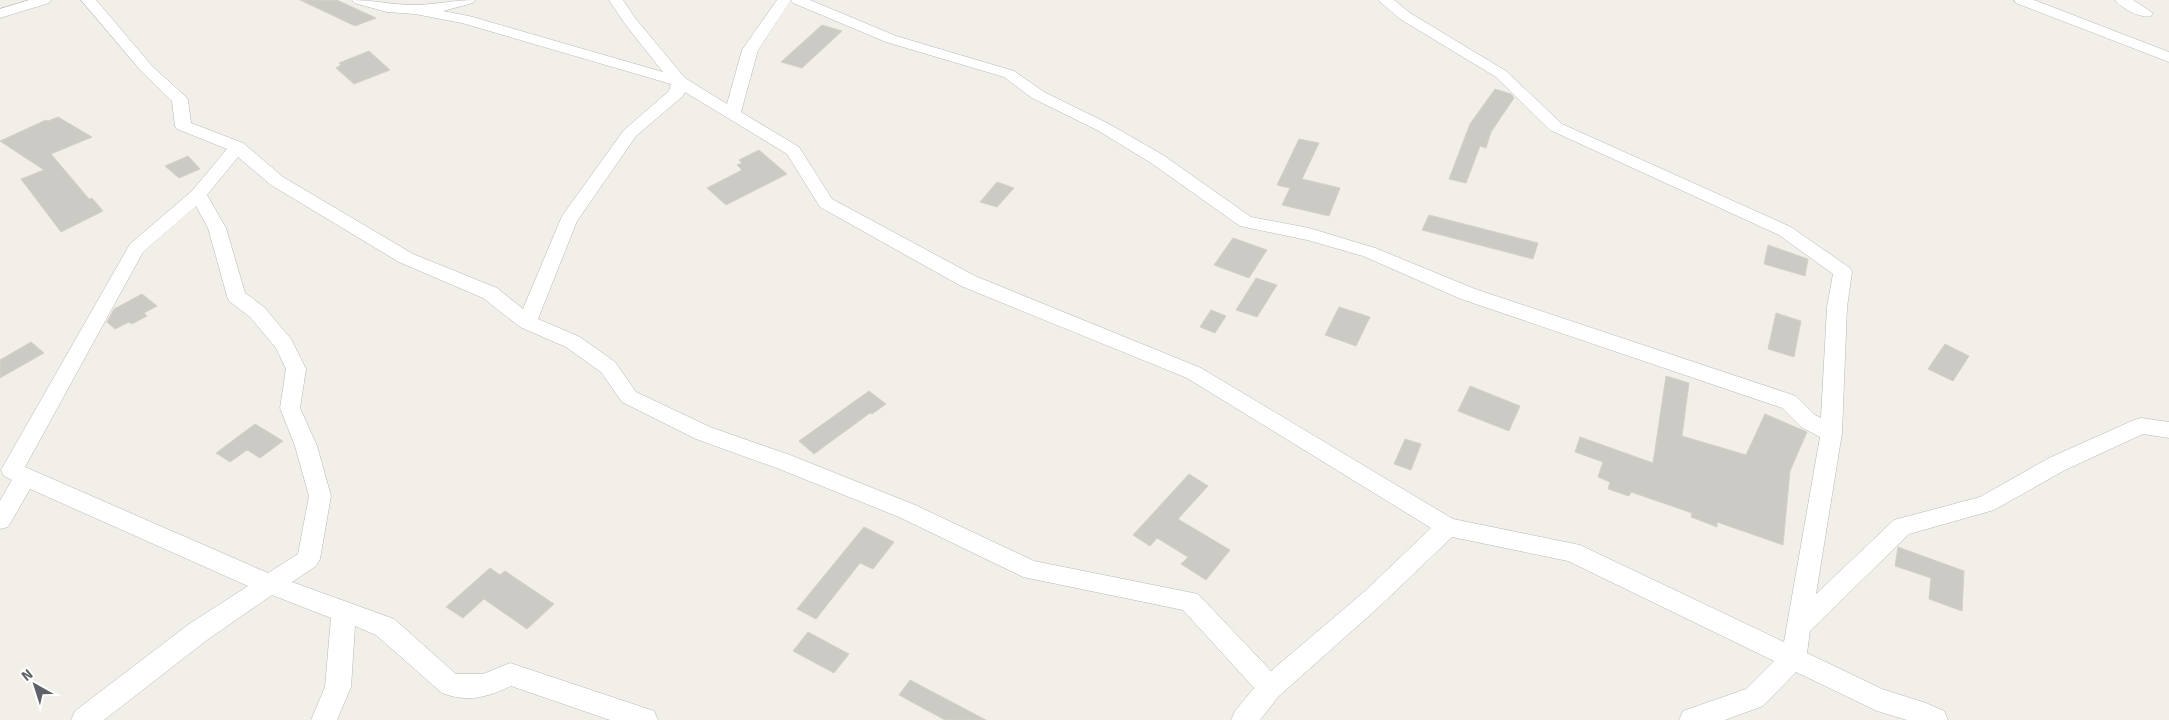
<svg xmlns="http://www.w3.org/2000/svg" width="2169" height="720" font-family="Signika,sans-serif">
<rect width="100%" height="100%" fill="#f1efe8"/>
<!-- building -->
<g fill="#cccac5" stroke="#d6d1c6">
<path d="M300,0H337L376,18L355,26Z"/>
<path d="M822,25L842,31L802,68L781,62Z"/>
<path d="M369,51L390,70L354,84L336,68L341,65L339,63Z"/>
<path d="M1495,89L1511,94L1514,98L1491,132L1486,148L1480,146L1466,183L1449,179L1470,124Z"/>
<path d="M58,117L92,137L51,154L89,199L92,198L103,211L61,232L21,179L44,170L0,141L46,120L48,121Z"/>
<path d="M1299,139L1319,143L1302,179L1340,188L1329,216L1282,205L1290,188L1277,185Z"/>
<path d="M759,150L787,174L726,205L707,188L742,170L737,165L742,163L739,160Z"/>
<path d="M188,156L200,169L179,178L165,166Z"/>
<path d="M997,182L1014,188L997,207L980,202Z"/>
<path d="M1429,215L1538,243L1533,259L1422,230Z"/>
<path d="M1233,238L1267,250L1249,278L1214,265Z"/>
<path d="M1768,245L1808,259L1805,276L1764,264Z"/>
<path d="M1256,278L1277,285L1257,317L1236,310Z"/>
<path d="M142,294L157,306L144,313L147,316L132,324L129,322L115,329L107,322L114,309Z"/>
<path d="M1339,307L1370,317L1356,346L1325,335Z"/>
<path d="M1211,310L1226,316L1215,333L1200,327Z"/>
<path d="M1776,313L1801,321L1794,357L1768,349Z"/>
<path d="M31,342L44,353L0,378V360Z"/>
<path d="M1945,344L1969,356L1953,381L1928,369Z"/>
<path d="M1666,376L1689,383L1682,436L1746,455L1765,414L1807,432L1790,471L1783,545L1717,522V527L1691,517L1692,513L1631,492L1629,496L1608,489L1610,482L1598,477L1603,462L1575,452L1580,437L1653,463Z"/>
<path d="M1470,386L1520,406L1509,431L1458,411Z"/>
<path d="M869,391L886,404L872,414L870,413L814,454L799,441Z"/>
<path d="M255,424L283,441L260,458L247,450L230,462L216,453Z"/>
<path d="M1405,439L1421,444L1411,470L1394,464Z"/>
<path d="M1189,474L1208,486L1178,519L1230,550L1206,580L1181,564L1188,557L1157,538L1150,546L1133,535Z"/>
<path d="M864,527L894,542L873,569L860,563L816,619L797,609Z"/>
<path d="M1898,547L1964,571L1962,611L1929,599L1931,578L1895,566Z"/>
<path d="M490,568L500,575L505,571L554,604L527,629L484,599L463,618L446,607Z"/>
<path d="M808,632L849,654L834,673L793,651Z"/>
<path d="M910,680L986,720H945L899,695Z"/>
</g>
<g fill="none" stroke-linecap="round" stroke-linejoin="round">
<defs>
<g id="minor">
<path d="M29,0H51L49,3L0,18V9Z"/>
<path d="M81,0H96L152,66L186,97L188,100L191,123L243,143L283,177L413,254L497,288L523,309L562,216L624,130L669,91L671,84L462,23L415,14L387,12L354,3L352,0C373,0 393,5 413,5C434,5 454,0 475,0L473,3L443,11L469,16L663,72L625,24L609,0H623L635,18L685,78L727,104L742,50L777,0H810L896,36L1014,71L1044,92L1109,124L1163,155L1251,217L1309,228L1375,248L1475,289L1796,396L1815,415L1821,418L1827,307L1833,274L1779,235L1550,130L1496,77L1400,19L1378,0H1394L1410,13L1506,71L1562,124L1791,227L1850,268L1852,272L1847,307L1842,433L1816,594L1894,520L1980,497L2049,458L2134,420L2141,418L2169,422V438L2143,434L2065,470L1994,510L1909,534L1810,631L1807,653L1882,689L1926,703L1944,711L1948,720H1907L1877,711L1796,672L1763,706L1725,720H1679L1683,711L1746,689L1774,661L1568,561L1452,537L1381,605L1279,696L1260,720H1231L1235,711L1254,688L1183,610L1023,577L899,517L774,467L696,439L622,402L601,372L566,347L520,327L483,298L399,262L271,185L238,157L207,195L226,228L245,293L264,307L291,339L306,369L300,408L317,446L331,496L320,559L316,566L292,582L394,619L456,674H483L510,663L654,711L658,720H610L511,686C488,697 468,703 442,693L376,635L355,626L351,687L337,720H311L325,687L331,618L272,595L207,640L104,720H71L75,711L189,624L248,586L30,489L8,527L0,529V501L12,480L4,476L1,470L130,244L192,191L227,149L177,129L175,126L172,101L142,72ZM791,0L793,3L886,42L1004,77L1032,98L1097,130L1151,163L1240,226L1307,240L1363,256L1461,299L1782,408L1801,427L1820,437L1784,642L1580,545L1453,519L1201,368L975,276L832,199L799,147L741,112L758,50ZM685,92L787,154L820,207L961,286L1187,378L1431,528L1365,591L1271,671L1198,594L1034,561L915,505L790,455L710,427L636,392L615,362L580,337L538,319L577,221L636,136L683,96ZM196,206L208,228L227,296L229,301L250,317L276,348L286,369L280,408L295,446L309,496L298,554L268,573L25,467L143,252Z"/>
<path d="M2014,0H2034L2169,52V62L2016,3Z"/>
<path d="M2115,0H2133L2153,13L2151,16C2141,19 2121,8 2115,0Z"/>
</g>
</defs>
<!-- minor casing -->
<use href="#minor" stroke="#b5b8bc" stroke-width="1"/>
<!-- minor -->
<use href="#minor" fill="#fff" fill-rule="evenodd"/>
</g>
<!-- north arrow -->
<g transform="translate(35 685) rotate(321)" stroke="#ffffff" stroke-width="4" paint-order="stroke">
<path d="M0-4L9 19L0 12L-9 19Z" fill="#5f6368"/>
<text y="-8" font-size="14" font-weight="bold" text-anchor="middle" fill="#5f6368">N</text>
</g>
</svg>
